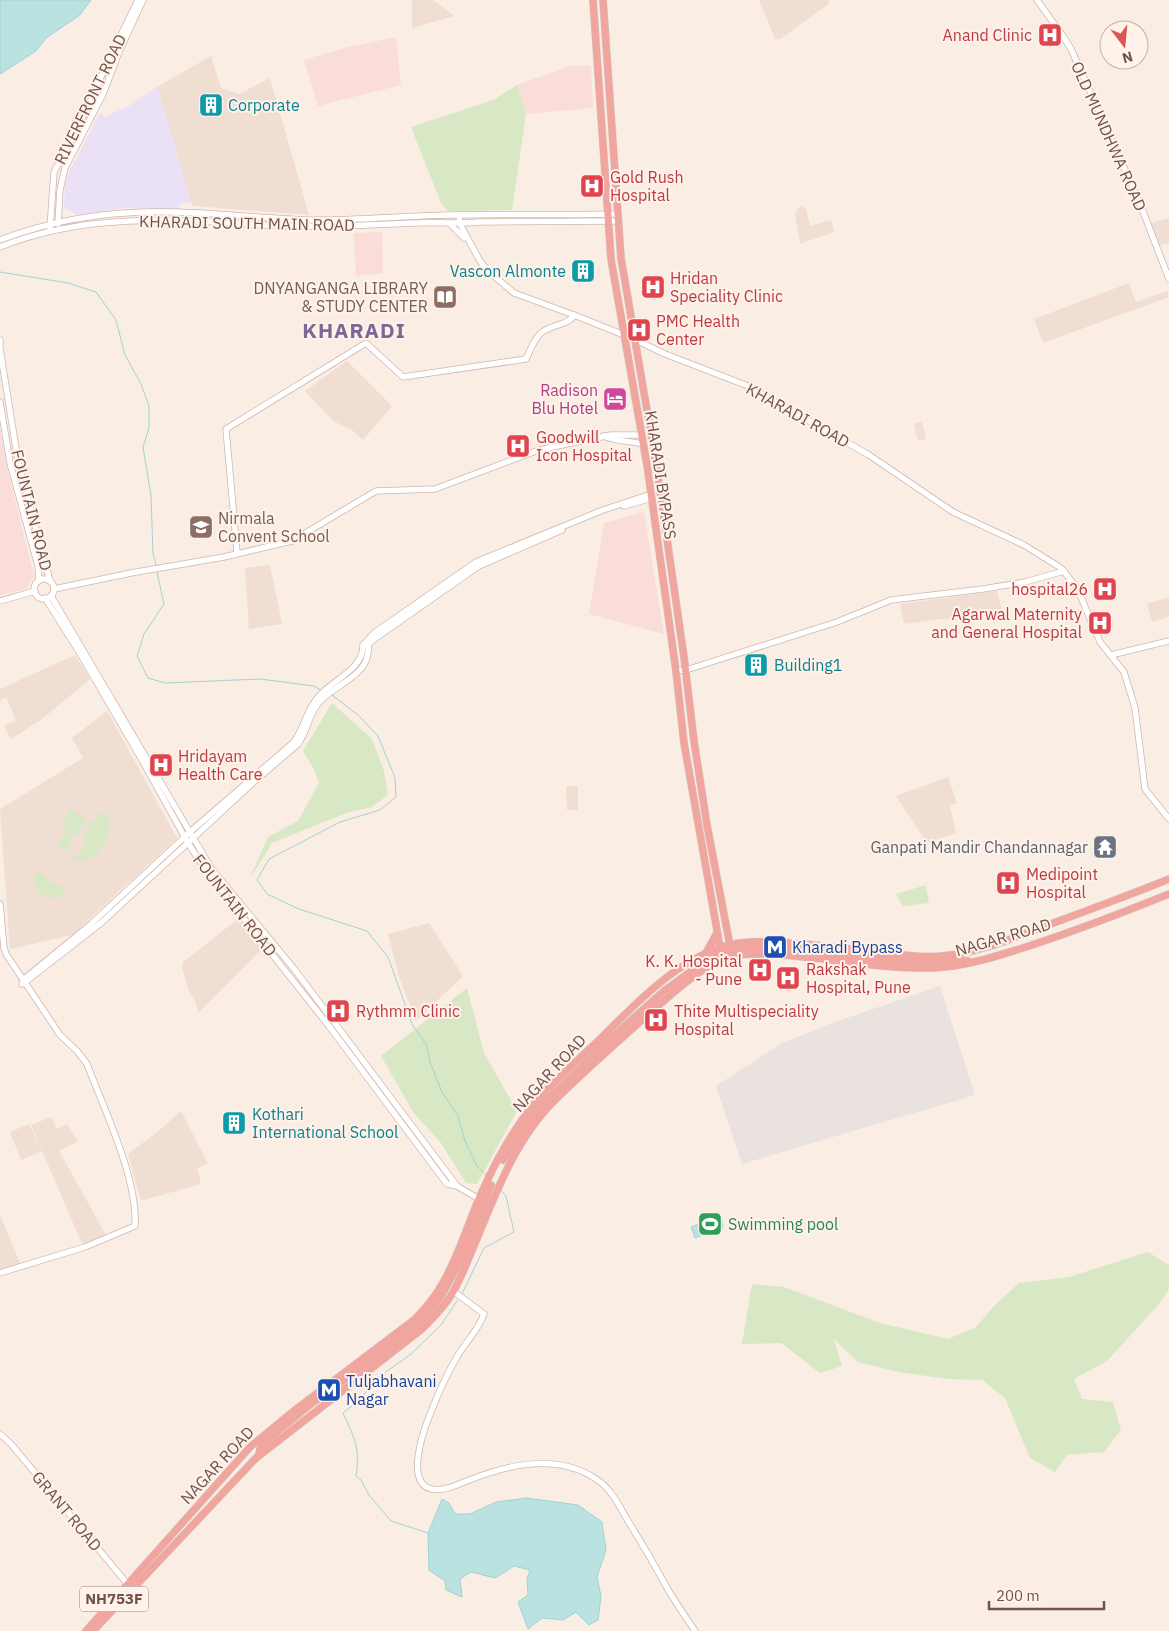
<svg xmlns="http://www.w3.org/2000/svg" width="1169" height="1631" font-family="'IBM Plex Sans',sans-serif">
<rect width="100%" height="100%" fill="#faede4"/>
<!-- residential -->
<g fill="#f1ded3">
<path d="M412,0H433L454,16L412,28Z"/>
<path d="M759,0H829V4L780,39H775Z"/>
<path d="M211,56L221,88L239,94L270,78L309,215L192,206L157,87Z"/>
<path d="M800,206L806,209L810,226L831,220L834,232L800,244L795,214Z"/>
<path d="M1169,218V243L1157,246L1147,224Z"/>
<path d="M1129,283L1136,302L1167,291L1169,297L1043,343L1034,319Z"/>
<path d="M347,361L392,406L363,440L352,430L333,421L305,391Z"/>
<path d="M922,422L926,439L918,441L914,424Z"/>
<path d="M270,565L282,624L249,629L245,568Z"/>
<path d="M997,591L1002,611L904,624L900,604Z"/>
<path d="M1169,597V617L1152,622L1147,604Z"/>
<path d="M75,655L90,679L42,719L11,739L4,726L16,720L6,697L0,701V689Z"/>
<path d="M107,711L177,838L72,935L10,949L0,809L83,758L72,738Z"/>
<path d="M948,777L957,803L950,806L956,833L927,843L896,796Z"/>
<path d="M566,786H578V810H567Z"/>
<path d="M238,919L262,949L198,1013L195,1001L188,989L182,967L183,962Z"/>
<path d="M429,923L463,976L416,1021L399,977L388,934Z"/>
<path d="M181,1111L208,1164L197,1168L201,1184L144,1200L140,1198L128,1154L156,1133Z"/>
<path d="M51,1117L57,1129L67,1124L78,1141L59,1151L106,1235L82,1244L31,1125Z"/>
<path d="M29,1124L42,1151L21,1160L10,1132Z"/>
<path d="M0,1215L21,1265L0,1271Z"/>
</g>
<!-- commercial -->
<g fill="#fadcd8">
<path d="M396,37L401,85L318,106L304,60L345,48Z"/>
<path d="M570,66H591L593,108L526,114L517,85Z"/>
<path d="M382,232L383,273L356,276L354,233Z"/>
<path d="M0,428L6,464L34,576L26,589L0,595Z"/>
<path d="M644,512L664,634L589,614L604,523Z"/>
</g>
<!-- industrial -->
<path fill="#eae2de" d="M940,986L975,1095L742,1164L716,1086L782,1043L838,1021Z"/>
<!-- education -->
<path fill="#ebe1f7" d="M157,87L191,203H180L179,209L124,208L78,215L67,209L64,207L65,184L69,172L100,113L105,117L111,114L127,107Z"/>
<!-- green -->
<g fill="#d8e7c4">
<path d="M517,85L526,114L512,210L448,211L441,203L411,127L493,100Z"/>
<path d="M332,703L372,739L384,771L388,795L372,807L349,812L272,843L249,880L268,837L298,821L319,783L314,769L303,751Z"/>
<path d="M71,809L87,819L77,836L60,826Z"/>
<path d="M99,811L110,818C108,842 100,866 71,859L73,855L78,857L87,841L82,838L87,834L89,823L96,818Z"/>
<path d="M66,831L74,836L65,851L57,846Z"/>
<path d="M36,872H39L53,883L66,888C60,908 27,895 36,872Z"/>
<path d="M926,885L929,903L903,906L896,894Z"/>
<path d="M467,988L484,1053L517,1111L477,1184L466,1183L441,1143L413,1112L381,1056Z"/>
<path d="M1148,1252L1169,1265V1289L1160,1303L1107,1361L1074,1379L1082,1399L1113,1402L1121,1430L1104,1452L1067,1455L1055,1472L1030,1458L1005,1398L982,1380L948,1379L898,1372L858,1362L834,1339L842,1366L820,1373L781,1343L742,1344L752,1284L784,1287L880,1323L948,1339L976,1327L994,1306L1019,1283L1069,1277Z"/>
</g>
<!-- water -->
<g fill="#bae2e1" stroke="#a1d3d2">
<path d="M0,0H91L80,15L46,38L36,51L0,74Z"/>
<path d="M721,1215L723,1227L695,1238L691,1227Z"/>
<path d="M527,1498L578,1505L602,1522L606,1550L597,1577L601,1596L598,1620L589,1625L576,1612L563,1620L542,1618L528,1629L518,1602L528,1595L527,1579L530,1570L514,1566L495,1578L471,1572L460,1579L462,1597L446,1590L445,1581L429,1570L428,1533L442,1499L449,1503L455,1514H470L496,1502Z"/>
</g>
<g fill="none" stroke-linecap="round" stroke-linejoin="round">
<!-- stream -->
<g stroke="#a1d3d2" stroke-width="1">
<path d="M0,272L68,283L96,292L116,320L125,355L141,384L149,406V428L143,447L151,496L153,553L156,565"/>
<path d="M157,572L164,604L144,634L137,656L148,678L165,683L260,679L314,686L321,690"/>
<path d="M332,695L358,715L378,736L395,778L396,797L380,810L340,822L269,859L257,880L267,894L299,909L367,931L388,957L412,1024L426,1044L430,1062L442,1092L458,1116L465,1141L477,1166L487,1176"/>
<path d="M462,1294L484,1248L514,1232L506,1196L500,1189"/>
<path d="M428,1533L391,1521L369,1495L361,1480L356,1476C360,1448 355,1439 343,1413L357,1402L380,1376L411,1354L441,1325L457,1301"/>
</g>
<defs>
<g id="secondary">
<path d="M1037,0L1063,36L1071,49L1139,201L1169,279"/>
<path d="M459,215L460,224L480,261L487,270L514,293L574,315L634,339L665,354L748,386L869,455L953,512L1024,545L1061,568L1077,588L1100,642L1124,672L1135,708L1145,789L1169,819"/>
<path d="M58,224L60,190L65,168L103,94L119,52L143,0"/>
<path d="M450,224L464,238"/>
<path d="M50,228L54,172L87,109L103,72L138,0"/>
<path d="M0,240C55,219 116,210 175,212C221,213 268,219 315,220C359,220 403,216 447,215C504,214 561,215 618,214"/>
<path d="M0,247C84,213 174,219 262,225C313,228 363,225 414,223C436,222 457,224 479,222L618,221"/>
<path d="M0,340V345"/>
<path d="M0,349L18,461L50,581"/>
<path d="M0,402L10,463L38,566L39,581"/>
<path d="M604,436C613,441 632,441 643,444"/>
<path d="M624,506L652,498"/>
<path d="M237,552L226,429L366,343L403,377L526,359C530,351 533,341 540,334C548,325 570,325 574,315"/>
<circle cx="44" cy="589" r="10"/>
<path d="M54,589L131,573L224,557L292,541L376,491L435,489L536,451L557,446L611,435H641"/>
<path d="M51,596L211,868L295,970L457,1186L479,1199"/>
<path d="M45,598L81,655L142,760L188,843L207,872L329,1026L447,1184L457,1186"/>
<path d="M0,601L35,591"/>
<path d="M1111,655L1169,641"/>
<path d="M676,671L686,670L837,622L891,600L983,589L1025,582L1064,571"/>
<path d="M0,904L4,948L6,954L60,1035L77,1051L87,1064C104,1109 138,1179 135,1226L85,1247L0,1273"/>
<path d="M24,983L101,923L255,781L298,744C307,732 308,717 317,705C332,684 372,677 368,645L373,640L479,566L562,530"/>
<path d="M22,984L23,980L91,924L190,832L294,742C305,726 307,708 321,694C335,679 364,668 363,645L374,633L476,562L603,510L651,494"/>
<path d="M453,1291L484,1314C478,1330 467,1341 458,1355C446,1375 437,1396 429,1417C423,1432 405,1484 432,1489C445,1492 460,1483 472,1479C510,1464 559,1454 596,1479C611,1488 619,1506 628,1521C641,1542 654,1564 666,1586C675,1602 685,1616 695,1631"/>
<path d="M0,1434L11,1444L130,1587"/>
</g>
<g id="highway">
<path d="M593,0L611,259L647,465L676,671L684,743L721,953"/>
<path d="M603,0L621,258L656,463L684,657L694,741L707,825L731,951"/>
<path d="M706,953L717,933"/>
<path d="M503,1160L520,1133L541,1106L610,1039L665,990L697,967L721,953L742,948H777L909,962H932L952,960L968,961"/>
<path d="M259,1454L261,1445L311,1404L418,1325L440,1298L462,1258L491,1185"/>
<path d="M86,1631L250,1447L295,1410L414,1320C423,1311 431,1302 438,1291C457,1261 467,1226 481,1194C497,1158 517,1121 545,1092C561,1075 579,1059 597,1042C633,1007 672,963 722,947C743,940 767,941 789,943C821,945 852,949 884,953C904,955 922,958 942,956C977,953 1011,939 1043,927C1085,911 1128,896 1169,879"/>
<path d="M93,1631L256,1458L422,1329C432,1319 442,1309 450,1297C461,1280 468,1259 476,1241C496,1192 516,1139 554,1101C582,1073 612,1047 642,1020C665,1000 697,969 726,958C743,952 764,954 782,955C828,958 874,968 920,968C957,969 991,958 1026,947C1075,931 1122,913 1169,894"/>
</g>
</defs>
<!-- secondary casing -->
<use href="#secondary" stroke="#d0b5ac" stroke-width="7"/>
<!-- highway casing -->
<use href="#highway" stroke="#d4cbc9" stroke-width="8"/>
<!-- secondary -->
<use href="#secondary" stroke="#fff" stroke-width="5.5"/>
<!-- highway -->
<use href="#highway" stroke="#f0a59f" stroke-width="7"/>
</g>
<!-- icons -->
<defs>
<symbol id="hospital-square" viewBox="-11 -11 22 22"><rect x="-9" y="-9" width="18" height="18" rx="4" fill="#e0444e" stroke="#fef2ea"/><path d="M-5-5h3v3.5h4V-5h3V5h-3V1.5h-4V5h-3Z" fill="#fff"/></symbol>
<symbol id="building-square" viewBox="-11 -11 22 22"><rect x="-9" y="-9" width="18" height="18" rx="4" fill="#0f9aa8" stroke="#fef2ea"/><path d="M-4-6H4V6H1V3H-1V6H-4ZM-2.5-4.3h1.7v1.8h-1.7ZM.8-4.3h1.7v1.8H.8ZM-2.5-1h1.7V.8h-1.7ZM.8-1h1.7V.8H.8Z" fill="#fff"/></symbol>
<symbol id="library-square" viewBox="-11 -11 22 22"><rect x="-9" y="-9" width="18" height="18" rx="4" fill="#8d6e63" stroke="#fef2ea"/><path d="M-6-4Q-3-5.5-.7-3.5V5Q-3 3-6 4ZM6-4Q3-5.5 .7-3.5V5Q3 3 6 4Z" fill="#fff"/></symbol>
<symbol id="hotel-square" viewBox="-11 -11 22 22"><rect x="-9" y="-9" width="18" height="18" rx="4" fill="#d1479c" stroke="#fef2ea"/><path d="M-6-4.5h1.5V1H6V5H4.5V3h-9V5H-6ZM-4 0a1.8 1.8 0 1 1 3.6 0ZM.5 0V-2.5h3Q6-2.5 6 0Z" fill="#fff"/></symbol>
<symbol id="school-square" viewBox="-11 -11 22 22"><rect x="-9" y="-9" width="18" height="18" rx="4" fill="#8d6e63" stroke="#fef2ea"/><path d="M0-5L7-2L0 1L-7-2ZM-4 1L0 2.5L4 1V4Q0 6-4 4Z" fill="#fff"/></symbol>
<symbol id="temple-square" viewBox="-11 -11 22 22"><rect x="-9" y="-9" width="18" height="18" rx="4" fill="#6b7280" stroke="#fef2ea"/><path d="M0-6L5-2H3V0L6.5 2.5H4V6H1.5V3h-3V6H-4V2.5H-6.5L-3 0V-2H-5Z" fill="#fff"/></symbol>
<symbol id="metro-square" viewBox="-11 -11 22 22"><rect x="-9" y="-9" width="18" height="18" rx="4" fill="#1a4fb4" stroke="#fef2ea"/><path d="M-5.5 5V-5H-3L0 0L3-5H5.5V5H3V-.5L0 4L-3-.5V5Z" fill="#fff"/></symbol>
<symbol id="stadium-square" viewBox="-11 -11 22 22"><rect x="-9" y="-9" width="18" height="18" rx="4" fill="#2e9e5b" stroke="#fef2ea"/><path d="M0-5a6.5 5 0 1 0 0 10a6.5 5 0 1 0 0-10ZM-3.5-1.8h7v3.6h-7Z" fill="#fff"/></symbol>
</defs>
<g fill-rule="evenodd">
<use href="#hospital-square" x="1036" y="21" width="28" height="28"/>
<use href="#building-square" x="197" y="91" width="28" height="28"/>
<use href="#hospital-square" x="578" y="172" width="28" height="28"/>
<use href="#building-square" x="569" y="257" width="28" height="28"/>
<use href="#hospital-square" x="639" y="273" width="28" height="28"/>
<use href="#library-square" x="431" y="283" width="28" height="28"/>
<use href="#hospital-square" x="625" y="316" width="28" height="28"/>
<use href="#hotel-square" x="601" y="385" width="28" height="28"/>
<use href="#hospital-square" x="504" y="432" width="28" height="28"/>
<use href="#school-square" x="187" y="513" width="28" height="28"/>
<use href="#hospital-square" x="1091" y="575" width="28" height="28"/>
<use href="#hospital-square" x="1086" y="609" width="28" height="28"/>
<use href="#building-square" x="742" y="651" width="28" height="28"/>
<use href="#hospital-square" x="147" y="751" width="28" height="28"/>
<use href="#temple-square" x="1091" y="833" width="28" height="28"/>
<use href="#hospital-square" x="994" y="869" width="28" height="28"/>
<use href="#metro-square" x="761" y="933" width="28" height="28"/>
<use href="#hospital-square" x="746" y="956" width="28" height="28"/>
<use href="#hospital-square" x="774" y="964" width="28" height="28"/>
<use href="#hospital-square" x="324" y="997" width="28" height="28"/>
<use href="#hospital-square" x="642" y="1006" width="28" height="28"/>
<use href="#building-square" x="220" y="1109" width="28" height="28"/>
<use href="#stadium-square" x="696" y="1210" width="28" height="28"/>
<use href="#metro-square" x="315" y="1376" width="28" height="28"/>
</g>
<g text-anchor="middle" stroke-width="4" stroke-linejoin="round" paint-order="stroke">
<!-- shield labels -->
<rect fill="#fef2ea" stroke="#9b827b" stroke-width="1" x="80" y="1586.5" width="68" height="25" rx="4"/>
<g font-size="15" font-weight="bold" fill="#71524b">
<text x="114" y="1604">NH753F</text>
</g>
<!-- health labels -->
<g font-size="16" fill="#be3a42" stroke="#fef2ea" text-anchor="start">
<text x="1032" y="41" text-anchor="end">Anand Clinic</text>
<text x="610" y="183">Gold Rush<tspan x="610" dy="18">Hospital</tspan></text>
<text x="670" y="284">Hridan<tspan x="670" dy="18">Speciality Clinic</tspan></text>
<text x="656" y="327">PMC Health<tspan x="656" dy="18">Center</tspan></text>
<text x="536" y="443">Goodwill<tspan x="536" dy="18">Icon Hospital</tspan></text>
<text x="1088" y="595" text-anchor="end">hospital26</text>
<text x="1082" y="620" text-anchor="end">Agarwal Maternity<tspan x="1082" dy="18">and General Hospital</tspan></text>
<text x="178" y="762">Hridayam<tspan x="178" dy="18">Health Care</tspan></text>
<text x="1026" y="880">Medipoint<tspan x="1026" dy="18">Hospital</tspan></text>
<text x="742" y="967" text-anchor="end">K. K. Hospital<tspan x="742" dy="18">- Pune</tspan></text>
<text x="806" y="975">Rakshak<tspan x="806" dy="18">Hospital, Pune</tspan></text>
<text x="356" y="1017">Rythmm Clinic</text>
<text x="674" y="1017">Thite Multispeciality<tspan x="674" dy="18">Hospital</tspan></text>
</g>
<!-- street labels -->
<g font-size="16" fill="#71524b" stroke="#fef2ea">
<text transform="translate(90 99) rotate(-64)" y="6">RIVERFRONT ROAD</text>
<text transform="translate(1109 136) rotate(66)" y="6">OLD MUNDHWA ROAD</text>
<text transform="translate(247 223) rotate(1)" y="6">KHARADI SOUTH MAIN ROAD</text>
<text transform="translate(798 415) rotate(29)" y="6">KHARADI ROAD</text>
<text transform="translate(661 475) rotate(81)" y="6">KHARADI BYPASS</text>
<text transform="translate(32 510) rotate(76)" y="6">FOUNTAIN ROAD</text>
<text transform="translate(235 905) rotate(52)" y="6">FOUNTAIN ROAD</text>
<text transform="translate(1003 937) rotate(-16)" y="6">NAGAR ROAD</text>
<text transform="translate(549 1073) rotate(-47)" y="6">NAGAR ROAD</text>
<text transform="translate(217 1465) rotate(-47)" y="6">NAGAR ROAD</text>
<text transform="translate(67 1511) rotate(50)" y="6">GRANT ROAD</text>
</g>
<!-- culture labels -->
<g font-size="16" fill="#0d838f" stroke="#fef2ea" text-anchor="start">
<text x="228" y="111">Corporate</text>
<text x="566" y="277" text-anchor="end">Vascon Almonte</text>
<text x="774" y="671">Building1</text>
<text x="252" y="1120">Kothari<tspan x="252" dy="18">International School</tspan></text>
</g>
<!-- education labels -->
<g font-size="16" fill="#785e54" stroke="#fef2ea" text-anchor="end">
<text x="428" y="294">DNYANGANGA LIBRARY<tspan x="428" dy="18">&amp; STUDY CENTER</tspan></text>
<text x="218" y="524" text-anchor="start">Nirmala<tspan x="218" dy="18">Convent School</tspan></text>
</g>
<!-- hotel labels -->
<g font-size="16" fill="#b23c85" stroke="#fef2ea" text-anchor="end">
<text x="598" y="396">Radison<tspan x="598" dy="18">Blu Hotel</tspan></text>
</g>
<!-- worship labels -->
<g font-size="16" fill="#5b616d" stroke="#fef2ea" text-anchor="end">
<text x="1088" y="853">Ganpati Mandir Chandannagar</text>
</g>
<!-- transit labels -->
<g font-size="16" fill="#164399" stroke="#fef2ea" text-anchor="start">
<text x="792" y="953">Kharadi Bypass</text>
<text x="346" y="1387">Tuljabhavani<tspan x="346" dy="18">Nagar</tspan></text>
</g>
<!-- leisure labels -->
<g font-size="16" fill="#27864d" stroke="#fef2ea" text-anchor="start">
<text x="728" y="1230">Swimming pool</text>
</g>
<!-- district labels -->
<g font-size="21" font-weight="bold" letter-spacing="1" fill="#7d6794" stroke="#fef2ea">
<text x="354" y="338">KHARADI</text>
</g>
</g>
<!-- north arrow -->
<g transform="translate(1124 45) rotate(164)"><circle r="24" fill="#fef2ea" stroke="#c6b2aa"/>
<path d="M0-4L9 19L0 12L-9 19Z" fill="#dc5751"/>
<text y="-8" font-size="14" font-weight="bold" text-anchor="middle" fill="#71524b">N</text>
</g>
<!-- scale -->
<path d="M989 1601v8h115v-8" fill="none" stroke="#71524b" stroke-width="2.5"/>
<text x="996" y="1601" font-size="15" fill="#71524b" stroke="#fef2ea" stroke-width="4" paint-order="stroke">200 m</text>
</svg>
